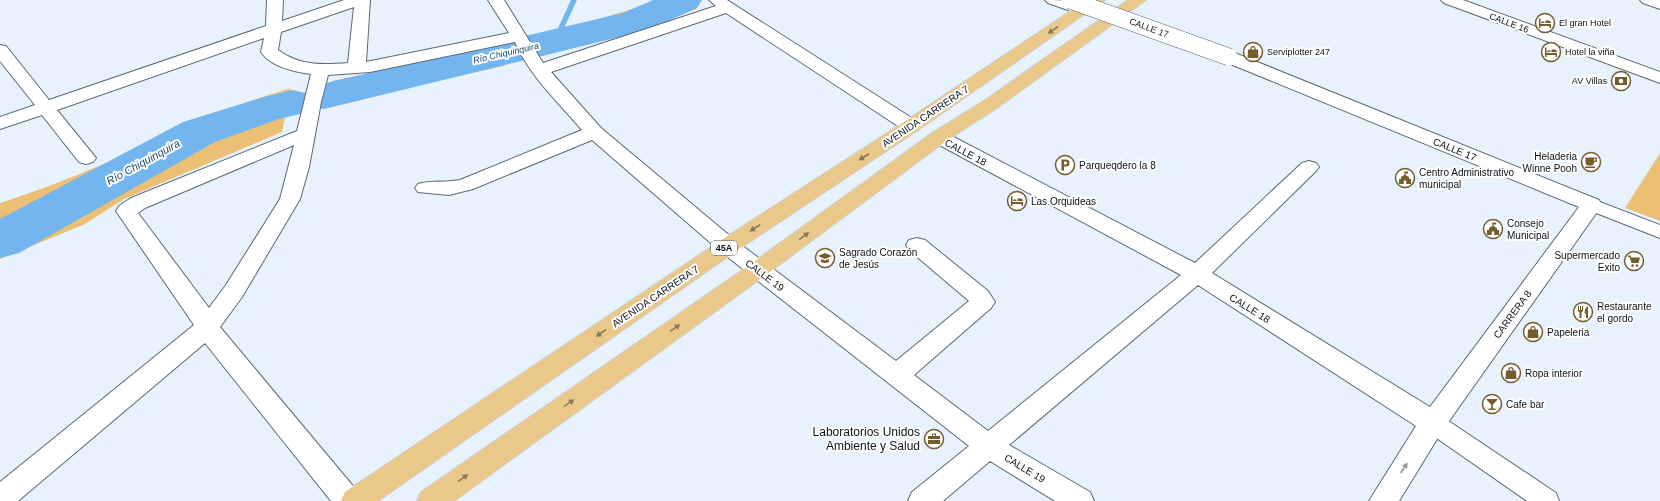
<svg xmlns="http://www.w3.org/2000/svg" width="1660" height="501" font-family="Arial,sans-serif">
<rect width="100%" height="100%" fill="#e8f2fc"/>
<!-- green -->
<g fill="#ebbf74">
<path d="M662,0H687L697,9L543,56L538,34L579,25Z"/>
<path d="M501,47L504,66L328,104L332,81Z"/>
<path d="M291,88L282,132L124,199L85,224L0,259V203C66,182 130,153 193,124L197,118Z"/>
<path d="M1660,153V221L1625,208Z"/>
</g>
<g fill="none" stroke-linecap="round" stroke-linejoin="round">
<!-- stream -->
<path fill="#72b5ef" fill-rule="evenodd" d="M571,0H577L558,41L557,42H553L552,41Z"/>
<!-- river -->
<path fill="#72b5ef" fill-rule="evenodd" d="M653,0H702L697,8L648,30L324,109L313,106L308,112L279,119L215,142L19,253L0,258V219L183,122L264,97L293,90L305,93L309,87L623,13Z"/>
<defs>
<g id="pedestrian">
<path d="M1592,199L1660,225V238L1586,209L1583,205L1586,201Z"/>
<path d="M1433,414L1441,416L1556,493L1559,501H1527L1425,430L1421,423L1425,416Z"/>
</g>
<g id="minor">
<path d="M267,0H283L282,21L344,0H370L366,62L509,33L488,0H504L543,63L716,6L709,0H727L918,122L920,126L918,130L911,132L904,130L726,13L551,72L601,128L736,241L896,361L969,301L909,250L906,245L909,240L917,238L925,240L988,291L995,302L991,308L914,375L988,431L1181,275L932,141L930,137L932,133L939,131L946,133L1195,263L1302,163L1309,161L1316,163L1319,167L1316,171L1212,273L1430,407L1579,207L1223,61L1221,57L1223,53L1229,52L1235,53L1599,200L1602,205L1442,431L1399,501H1369L1416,426L1198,285L1009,445L1090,492L1094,501H1055L990,461L943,501H908L912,492L969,446L720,251L592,140L473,189L449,195L418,192L415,188L418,184C432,180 446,183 460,180L582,130C558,102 529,75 515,42L370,72L328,75L321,102L309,167L300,199L242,297L220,327L358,492L362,501H331L205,343L18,501H0V482L194,325L116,211L119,206L131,198L297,131L311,74C295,72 271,67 261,52L264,38L57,110L96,158L93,162L86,164L79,162L42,115L0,129V117L35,105L0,61V45L6,46L49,100L266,26ZM354,7L348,63C322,65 300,66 278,50L281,32ZM294,145L280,199L226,285L209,308L138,213L145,208Z"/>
<path d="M1045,0C1058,0 1081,0 1090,10L1087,13L1082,15L1048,3Z"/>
<path d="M1441,0H1463L1660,72V83L1444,3Z"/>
<path d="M1640,0H1660V9L1643,3Z"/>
</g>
<g id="primary">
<path d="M1087,0H1105L918,130L736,251L378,501H341L345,492L720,241L904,122Z"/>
<path d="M1128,0H1146L997,108L946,141L767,274L454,501H417L421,492L751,264L932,133L985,100Z"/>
</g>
</defs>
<!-- pedestrian casing -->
<use href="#pedestrian" stroke="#5a6976" stroke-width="2"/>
<!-- minor casing -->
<use href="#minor" stroke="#5a6976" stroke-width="2"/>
<!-- primary casing -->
<use href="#primary" stroke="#cfd0d1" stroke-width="2"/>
<!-- pedestrian -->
<use href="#pedestrian" fill="#fff" fill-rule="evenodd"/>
<!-- minor -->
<use href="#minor" fill="#fff" fill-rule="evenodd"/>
<!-- primary -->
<use href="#primary" fill="#e9c88a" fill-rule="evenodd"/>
<defs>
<path id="minor-bridge" d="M1070,0L1229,57"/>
</defs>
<!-- minor-bridge casing -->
<use href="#minor-bridge" stroke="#5a6976" stroke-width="18" stroke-linecap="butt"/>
<!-- minor-bridge -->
<use href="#minor-bridge" stroke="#fff" stroke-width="17"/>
</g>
<!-- one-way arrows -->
<defs><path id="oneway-solid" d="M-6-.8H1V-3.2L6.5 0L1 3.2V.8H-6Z"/></defs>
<g fill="#867757">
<use href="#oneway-solid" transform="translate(1053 30) rotate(146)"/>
<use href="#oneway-solid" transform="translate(864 157) rotate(147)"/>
<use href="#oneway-solid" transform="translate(755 228) rotate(147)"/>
<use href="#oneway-solid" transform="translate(804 236) rotate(-36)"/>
<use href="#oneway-solid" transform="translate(675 328) rotate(-35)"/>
<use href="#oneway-solid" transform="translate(601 333) rotate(146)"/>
<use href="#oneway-solid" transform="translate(569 403) rotate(-35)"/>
<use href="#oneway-solid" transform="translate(463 478) rotate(-35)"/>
</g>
<use fill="#929597" href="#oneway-solid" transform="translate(1404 468) rotate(-57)"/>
<!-- icons -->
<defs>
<symbol id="hotel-ring" viewBox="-11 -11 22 22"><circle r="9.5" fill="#fefefe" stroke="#765b2d" stroke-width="1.5"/><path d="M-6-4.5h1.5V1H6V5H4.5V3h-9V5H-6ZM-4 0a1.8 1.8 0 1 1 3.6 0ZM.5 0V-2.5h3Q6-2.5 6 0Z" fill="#765b2d"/></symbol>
<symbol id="shop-ring" viewBox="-11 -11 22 22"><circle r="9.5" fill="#fefefe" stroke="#765b2d" stroke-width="1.5"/><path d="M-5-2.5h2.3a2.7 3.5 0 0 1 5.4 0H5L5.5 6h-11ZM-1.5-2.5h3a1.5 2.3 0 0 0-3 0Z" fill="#765b2d"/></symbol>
<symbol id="bank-ring" viewBox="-11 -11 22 22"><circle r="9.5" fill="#fefefe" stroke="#765b2d" stroke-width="1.5"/><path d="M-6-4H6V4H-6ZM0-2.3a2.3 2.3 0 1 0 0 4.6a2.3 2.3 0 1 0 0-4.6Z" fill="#765b2d"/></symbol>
<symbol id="cafe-ring" viewBox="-11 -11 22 22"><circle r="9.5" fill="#fefefe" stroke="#765b2d" stroke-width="1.5"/><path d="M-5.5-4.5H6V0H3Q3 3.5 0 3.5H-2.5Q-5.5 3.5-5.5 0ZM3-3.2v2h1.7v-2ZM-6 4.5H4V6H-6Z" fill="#765b2d"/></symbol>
<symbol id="parking-ring" viewBox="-11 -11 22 22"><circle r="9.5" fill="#fefefe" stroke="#765b2d" stroke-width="1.5"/><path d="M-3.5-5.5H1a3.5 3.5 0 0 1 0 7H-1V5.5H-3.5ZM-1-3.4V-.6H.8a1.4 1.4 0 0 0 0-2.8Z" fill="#765b2d"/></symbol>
<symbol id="civic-ring" viewBox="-11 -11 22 22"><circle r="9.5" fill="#fefefe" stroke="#765b2d" stroke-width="1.5"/><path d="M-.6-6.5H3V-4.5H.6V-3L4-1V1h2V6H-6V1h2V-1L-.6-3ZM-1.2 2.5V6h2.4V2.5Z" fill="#765b2d"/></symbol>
<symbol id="school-ring" viewBox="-11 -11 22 22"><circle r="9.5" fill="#fefefe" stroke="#765b2d" stroke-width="1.5"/><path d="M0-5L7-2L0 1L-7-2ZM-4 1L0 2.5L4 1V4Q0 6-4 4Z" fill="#765b2d"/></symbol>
<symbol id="supermarket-ring" viewBox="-11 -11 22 22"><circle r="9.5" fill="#fefefe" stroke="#765b2d" stroke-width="1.5"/><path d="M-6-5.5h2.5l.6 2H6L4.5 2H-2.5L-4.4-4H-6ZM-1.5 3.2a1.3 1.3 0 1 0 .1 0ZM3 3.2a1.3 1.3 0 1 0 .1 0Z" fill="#765b2d"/></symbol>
<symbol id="restaurant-ring" viewBox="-11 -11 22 22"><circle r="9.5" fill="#fefefe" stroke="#765b2d" stroke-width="1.5"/><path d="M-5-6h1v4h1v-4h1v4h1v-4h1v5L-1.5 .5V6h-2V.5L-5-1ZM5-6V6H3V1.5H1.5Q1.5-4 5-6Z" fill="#765b2d"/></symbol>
<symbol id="bar-ring" viewBox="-11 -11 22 22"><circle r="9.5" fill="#fefefe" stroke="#765b2d" stroke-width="1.5"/><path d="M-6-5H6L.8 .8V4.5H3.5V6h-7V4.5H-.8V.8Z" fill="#765b2d"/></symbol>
<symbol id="office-ring" viewBox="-11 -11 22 22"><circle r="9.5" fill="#fefefe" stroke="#765b2d" stroke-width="1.5"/><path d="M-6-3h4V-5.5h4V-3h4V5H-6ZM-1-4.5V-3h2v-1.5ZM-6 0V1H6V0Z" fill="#765b2d"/></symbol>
</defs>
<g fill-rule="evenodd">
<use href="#hotel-ring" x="1534" y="12" width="22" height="22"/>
<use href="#shop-ring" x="1242" y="41" width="22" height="22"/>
<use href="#hotel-ring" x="1540" y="41" width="22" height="22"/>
<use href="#bank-ring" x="1610" y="70" width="22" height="22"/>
<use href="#cafe-ring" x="1580" y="151" width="22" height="22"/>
<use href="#parking-ring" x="1054" y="154" width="22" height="22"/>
<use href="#civic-ring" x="1394" y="167" width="22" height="22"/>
<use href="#hotel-ring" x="1006" y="190" width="22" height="22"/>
<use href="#civic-ring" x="1482" y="218" width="22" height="22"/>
<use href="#school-ring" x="814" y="247" width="22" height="22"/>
<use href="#supermarket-ring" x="1623" y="250" width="22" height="22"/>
<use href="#restaurant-ring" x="1572" y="301" width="22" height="22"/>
<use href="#shop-ring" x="1522" y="321" width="22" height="22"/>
<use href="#shop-ring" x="1500" y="362" width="22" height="22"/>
<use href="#bar-ring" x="1481" y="393" width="22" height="22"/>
<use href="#office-ring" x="923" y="428" width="22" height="22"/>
</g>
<g text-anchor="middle" stroke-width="4" stroke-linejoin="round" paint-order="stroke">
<!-- far-street labels -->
<g font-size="9" fill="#0d1318" stroke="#fefefe">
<text transform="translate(1509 23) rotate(21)" y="3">CALLE 16</text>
<text transform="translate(1149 28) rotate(20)" y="3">CALLE 17</text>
</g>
<!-- far-poi labels -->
<g font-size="9" fill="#0d1318" stroke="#fefefe" text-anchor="start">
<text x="1559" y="26">El gran Hotel</text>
<text x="1267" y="55">Serviplotter 247</text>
<text x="1565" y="55">Hotel la viña</text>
<text x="1607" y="84" text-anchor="end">AV Villas</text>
</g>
<!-- far-water labels -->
<g font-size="9" font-style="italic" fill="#1a4b71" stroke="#fefefe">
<text transform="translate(506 53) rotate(-13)" y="3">Río Chiquinquira</text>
</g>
<!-- shield labels -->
<rect fill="#fefefe" stroke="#555a5d" stroke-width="1" x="711" y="241" width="26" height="14" rx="3"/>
<g font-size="9" font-weight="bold" fill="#0d1318">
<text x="724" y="251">45A</text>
</g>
<!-- street labels -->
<g font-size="10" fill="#0d1318" stroke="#fefefe">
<text transform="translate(925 116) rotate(-34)" y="4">AVENIDA CARRERA 7</text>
<text transform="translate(1455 149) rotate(22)" y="4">CALLE 17</text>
<text transform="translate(966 152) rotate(28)" y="4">CALLE 18</text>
<text transform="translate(765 275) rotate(37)" y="4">CALLE 19</text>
<text transform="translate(655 296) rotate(-34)" y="4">AVENIDA CARRERA 7</text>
<text transform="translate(1250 308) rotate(32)" y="4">CALLE 18</text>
<text transform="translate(1512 314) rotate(-54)" y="4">CARRERA 8</text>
<text transform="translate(1025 468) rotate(31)" y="4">CALLE 19</text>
</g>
<!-- poi labels -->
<g font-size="10" fill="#0d1318" stroke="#fefefe" text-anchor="start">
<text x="1577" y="160" text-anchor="end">Heladeria<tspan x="1577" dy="12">Winne Pooh</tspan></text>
<text x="1079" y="169">Parqueqdero la 8</text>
<text x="1419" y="176">Centro Administrativo<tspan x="1419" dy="12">municipal</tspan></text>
<text x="1031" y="205">Las Orquideas</text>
<text x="1507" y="227">Consejo<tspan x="1507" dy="12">Municipal</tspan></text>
<text x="839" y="256">Sagrado Corazón<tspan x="839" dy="12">de Jesús</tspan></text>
<text x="1620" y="259" text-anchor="end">Supermercado<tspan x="1620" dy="12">Exito</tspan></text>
<text x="1597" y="310">Restaurante<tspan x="1597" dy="12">el gordo</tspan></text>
<text x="1547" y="336">Papeleria</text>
<text x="1525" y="377">Ropa interior</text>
<text x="1506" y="408">Cafe bar</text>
</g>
<!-- water labels -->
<g font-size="11" font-style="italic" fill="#1a4b71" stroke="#fefefe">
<text transform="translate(143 162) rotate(-29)" y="4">Río Chiquinquira</text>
</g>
<!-- near-poi labels -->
<g font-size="12" fill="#0d1318" stroke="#fefefe" text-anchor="end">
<text x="920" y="436">Laboratorios Unidos<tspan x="920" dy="14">Ambiente y Salud</tspan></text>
</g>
</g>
</svg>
